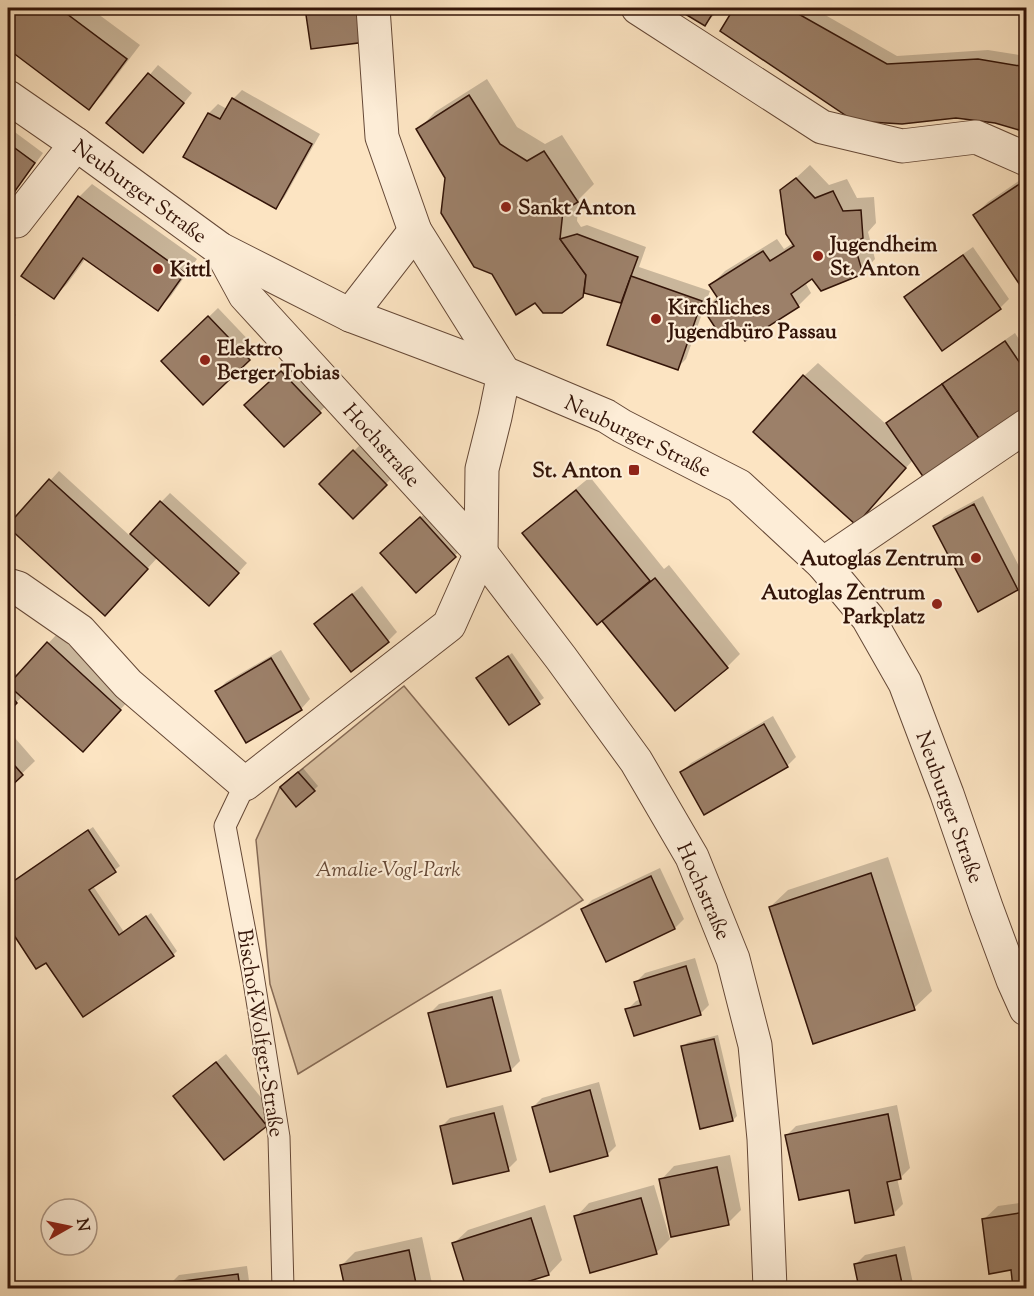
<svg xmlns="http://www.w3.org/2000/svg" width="1034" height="1296" font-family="'Sorts Mill Goudy',serif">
<rect width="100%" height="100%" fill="#fce4c2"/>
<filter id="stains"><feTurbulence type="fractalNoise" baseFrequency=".00333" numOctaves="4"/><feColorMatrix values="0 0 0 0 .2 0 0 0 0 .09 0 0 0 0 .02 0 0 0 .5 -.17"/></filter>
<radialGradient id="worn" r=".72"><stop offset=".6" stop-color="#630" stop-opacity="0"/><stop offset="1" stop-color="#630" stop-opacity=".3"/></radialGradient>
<!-- green -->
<path fill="#dac1a2" stroke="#866a55" stroke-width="1.5" d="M404,686L583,900L298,1074L270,984L256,840L280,787Z"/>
<!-- shadow -->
<g fill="#0003">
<path d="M8,8H90L140,45L102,95L88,108L8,47Z"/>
<path d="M307,8H381L312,47Z"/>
<path d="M677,8H718L714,15L705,24Z"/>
<path d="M736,8H813L897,56L988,50L1026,56V130L722,30Z"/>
<path d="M158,65L192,93L152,142L109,123Z"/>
<path d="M487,79L517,127L545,144L562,135L594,184L579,199L577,221L581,227L587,225L646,247L639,267L710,291L686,359L677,368L623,302L586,292L582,296L447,178L418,130L435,112Z"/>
<path d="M242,90L320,134L284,198L275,207L185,157L209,113L218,104L227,109L233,99Z"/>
<path d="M8,127L43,153L14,193L8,200Z"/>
<path d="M810,165L829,185L847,179L857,198L874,197L876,223L868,232L875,259L862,273L812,277L805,282L811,293L798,306L738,326L705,309L718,296L711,285L725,271L777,239L784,249L793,243L782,191Z"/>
<path d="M1026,176V292L975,215L988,202Z"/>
<path d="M92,184L197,259L171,296L158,309L86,258L67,284L54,297L79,197Z"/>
<path d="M973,247L1009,299L1000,308L942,349L906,297L915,288Z"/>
<path d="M8,307L16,315L8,323Z"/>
<path d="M218,308L258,350L203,402L163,361Z"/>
<path d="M1015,333L1026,350V406L924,476L913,460L869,509L804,376L818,363L886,424L897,414Z"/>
<path d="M291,363L329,403L284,445L256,396Z"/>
<path d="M363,442L395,475L353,516L321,484Z"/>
<path d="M59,471L129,535L170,493L247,563L218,595L158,557L114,605L9,526Z"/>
<path d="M590,477L664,569L669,565L740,654L727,667L675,709L602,618L524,533L538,520Z"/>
<path d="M983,496L1026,580L1017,589L935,526L944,517Z"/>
<path d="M430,509L464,547L416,591L391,544Z"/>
<path d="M362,586L397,632L388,641L351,670L316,624L325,615Z"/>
<path d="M57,634L129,700L92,741L23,696L8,710V664L18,676Z"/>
<path d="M281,650L310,699L301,709L217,691L226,682Z"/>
<path d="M512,653L544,698L509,723L478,678Z"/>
<path d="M773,716L796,757L787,766L682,772L691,763Z"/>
<path d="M8,730L35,761L8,787Z"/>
<path d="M303,768L318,786L314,790L286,783Z"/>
<path d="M93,827L120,866L93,886L124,932L151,913L177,951L173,955L46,961L37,967L8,923V885Z"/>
<path d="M888,857L932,991L914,1008L770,907L788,890Z"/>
<path d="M660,868L684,919L675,928L583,909L592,900Z"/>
<path d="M695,958L709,1005L700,1014L627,1010L636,1001L641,999L636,982L645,973Z"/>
<path d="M501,989L520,1061L511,1070L430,1013L439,1004Z"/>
<path d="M718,1035L737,1116L733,1120L683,1047L687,1043Z"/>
<path d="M226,1054L275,1115L266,1125L224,1158L175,1096L184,1087Z"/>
<path d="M599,1082L616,1146L607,1155L533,1107L542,1098Z"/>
<path d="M503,1105L517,1160L508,1169L441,1127L450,1118Z"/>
<path d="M897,1105L910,1168L901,1177L897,1178L903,1204L894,1213L850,1188L786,1136L796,1126Z"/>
<path d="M730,1155L741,1210L728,1223L661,1180L674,1166Z"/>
<path d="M654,1185L670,1239L656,1253L576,1217L589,1203Z"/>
<path d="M1026,1202V1288H1015L1012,1269L984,1219L998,1206Z"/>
<path d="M545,1205L562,1260L549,1274L502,1288H468L454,1243L468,1230Z"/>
<path d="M422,1237L433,1288H347L342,1265L355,1252Z"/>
<path d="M905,1246L914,1288H860L856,1264L865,1255Z"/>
<path d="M247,1266L250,1288H170V1284L179,1275Z"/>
</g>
<!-- building -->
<g fill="#9c8069" stroke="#331408" stroke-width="1.5">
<path d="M8,8H59L127,59L89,110L8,49Z"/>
<path d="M305,8H361L366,42L311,49Z"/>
<path d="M675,8H716L705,26Z"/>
<path d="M734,8H788L887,64L978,59L1026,67V132L995,123L956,118L902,124L854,121L720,31Z"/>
<path d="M148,73L184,103L143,153L106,123Z"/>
<path d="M469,95L500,144L527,161L544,151L578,202L563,211L560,239L586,275L583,297L562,313H543L535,303L516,315L492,274L474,267L441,213L445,178L416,129Z"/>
<path d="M232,98L312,144L276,209L183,157L208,113L220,119Z"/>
<path d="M8,143L35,163L8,201Z"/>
<path d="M796,178L815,198L833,191L843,211L861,210L863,238L854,243L863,274L821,291L812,279L791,294L799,307L745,341L737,328L722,338L703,309L719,300L709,285L763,251L770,261L794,246L786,234L780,190Z"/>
<path d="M1021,183L1026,191V294L973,215Z"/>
<path d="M78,196L185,273L158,311L83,258L54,299L21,276Z"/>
<path d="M577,234L638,257L621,303L584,293L586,275L560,239Z"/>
<path d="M963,255L1001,309L942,351L904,297Z"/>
<path d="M631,276L702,301L678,370L607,345Z"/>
<path d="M208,316L250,360L203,405L161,361Z"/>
<path d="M1026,327V341L1020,332Z"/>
<path d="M1005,341L1026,372V408L980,440L942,384Z"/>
<path d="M281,371L321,413L284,447L244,405Z"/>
<path d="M803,375L906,468L856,525L753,432Z"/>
<path d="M942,384L980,440L924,478L886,423Z"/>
<path d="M353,450L387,485L353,519L319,484Z"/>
<path d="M49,479L148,569L105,616L8,527V525Z"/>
<path d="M576,490L650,581L597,625L522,533Z"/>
<path d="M160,501L239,573L209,606L130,534Z"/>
<path d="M974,504L1018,590L978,612L933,526Z"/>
<path d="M420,517L456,557L416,593L380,553Z"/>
<path d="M655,578L728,668L675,711L602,621Z"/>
<path d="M352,594L389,642L351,672L314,624Z"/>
<path d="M47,642L121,710L83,752L8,685Z"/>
<path d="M508,656L540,704L509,725L476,678Z"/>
<path d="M271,658L302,710L246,743L215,691Z"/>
<path d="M8,693L17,703L8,712Z"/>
<path d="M764,724L788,767L704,815L680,772Z"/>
<path d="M8,758L23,775L8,789Z"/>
<path d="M298,772L315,791L296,807L280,787Z"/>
<path d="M88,830L116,872L89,890L119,935L146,916L174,956L83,1017L46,963L36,969L8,926V885Z"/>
<path d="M871,873L915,1010L813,1044L769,907Z"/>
<path d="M651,876L675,929L606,962L581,909Z"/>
<path d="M686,966L701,1015L634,1036L625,1009L641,1005L634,982Z"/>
<path d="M492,997L511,1071L447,1087L428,1013Z"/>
<path d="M714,1039L733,1121L700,1129L681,1046Z"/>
<path d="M216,1062L267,1126L224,1160L173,1096Z"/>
<path d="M590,1090L608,1156L550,1172L532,1107Z"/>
<path d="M494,1113L509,1171L453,1184L440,1126Z"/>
<path d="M888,1114L901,1179L887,1182L894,1215L855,1223L849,1190L799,1200L785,1135Z"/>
<path d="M717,1167L729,1225L671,1237L659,1179Z"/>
<path d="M641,1198L657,1254L590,1273L574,1216Z"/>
<path d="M1026,1212V1288H1013L1011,1270L989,1274L982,1219Z"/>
<path d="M531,1218L549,1275L507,1288H466L452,1243Z"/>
<path d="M409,1250L417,1288H345L340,1265Z"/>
<path d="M896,1255L903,1288H859L854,1264Z"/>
<path d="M238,1274L240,1288H169L168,1283Z"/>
</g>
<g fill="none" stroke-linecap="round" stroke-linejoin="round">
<defs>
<path id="service" d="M245,784L225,826L252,969L279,1137L283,1288"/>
<g id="minor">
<path d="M638,8L822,127L902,146L976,137L1026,159"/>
<path d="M8,220L16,221L76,144"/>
<path d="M220,249L245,295L481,553L561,658L636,761L692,857L733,959L755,1045L764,1139L770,1288"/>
<path d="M350,315L415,231"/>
<path d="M823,564L1026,426"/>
<path d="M8,585L18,588L80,631L128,684L245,784L449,625L481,553L482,469L495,417L504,373L415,231L382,137L373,8"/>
</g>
<path id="tertiary" d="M8,97L76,144L220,249L350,315L504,373L606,416L622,426L739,486L823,564L868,618L905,683L947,794L986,907L1013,980L1026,1009"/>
</defs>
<!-- service casing -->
<use href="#service" stroke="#654836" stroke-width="23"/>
<!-- minor casing -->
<use href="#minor" stroke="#654836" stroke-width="35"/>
<!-- tertiary casing -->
<use href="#tertiary" stroke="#654836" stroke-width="35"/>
<!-- service -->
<use href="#service" stroke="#fdedd7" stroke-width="21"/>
<!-- minor -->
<use href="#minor" stroke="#fdedd7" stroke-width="33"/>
<!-- tertiary -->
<use href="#tertiary" stroke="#fdedd7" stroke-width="33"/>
</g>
<!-- markers -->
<g fill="#8f2418" stroke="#fdedd7" stroke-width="2">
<circle cx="506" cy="207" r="6"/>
<circle cx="818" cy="256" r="6"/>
<circle cx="158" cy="269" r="6"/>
<circle cx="656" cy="319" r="6"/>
<circle cx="205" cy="360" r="6"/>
<rect x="628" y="464" width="12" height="12" rx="3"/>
<circle cx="976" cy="558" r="6"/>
<circle cx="937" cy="604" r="6"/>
</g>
<g text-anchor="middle" stroke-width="4.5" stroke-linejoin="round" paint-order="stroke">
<!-- street labels -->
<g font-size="21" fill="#331408" stroke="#fdedd7">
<text transform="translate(140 191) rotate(36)" y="7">Neuburger Straße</text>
<text transform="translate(638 436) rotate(26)" y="7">Neuburger Straße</text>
<text transform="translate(382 445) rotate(48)" y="7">Hochstraße</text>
<text transform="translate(950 807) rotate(70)" y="7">Neuburger Straße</text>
<text transform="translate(704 891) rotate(66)" y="7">Hochstraße</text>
<text transform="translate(261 1033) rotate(81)" y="7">Bischof-Wolfger-Straße</text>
</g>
<!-- poi labels -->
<g font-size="21" font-weight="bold" fill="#331408" stroke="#fdedd7" text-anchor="start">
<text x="518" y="214">Sankt Anton</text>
<text x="830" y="251">Jugendheim<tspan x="830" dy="24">St. Anton</tspan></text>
<text x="170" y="276">Kittl</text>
<text x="668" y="314">Kirchliches<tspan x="668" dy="24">Jugendbüro Passau</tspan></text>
<text x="217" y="355">Elektro<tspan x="217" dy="24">Berger Tobias</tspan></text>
<text x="622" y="477" text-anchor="end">St. Anton</text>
<text x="964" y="565" text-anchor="end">Autoglas Zentrum</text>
<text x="925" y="599" text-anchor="end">Autoglas Zentrum<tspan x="925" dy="24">Parkplatz</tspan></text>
</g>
<!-- park labels -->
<g font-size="21" font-style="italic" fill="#654836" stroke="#fdedd7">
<text x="388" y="876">Amalie-Vogl-Park</text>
</g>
</g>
<!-- margin -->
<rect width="1034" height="1296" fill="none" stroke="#fce4c2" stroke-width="30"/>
<rect x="9" y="9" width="1016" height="1278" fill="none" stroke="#331408" stroke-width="3"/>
<rect x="15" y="15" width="1004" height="1266" fill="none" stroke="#331408" stroke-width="1.5"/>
<!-- north arrow -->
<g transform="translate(69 1227) rotate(81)"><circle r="28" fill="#fdedd7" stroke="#ac9684" stroke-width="1.5"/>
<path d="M0-4.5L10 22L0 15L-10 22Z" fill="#8f2418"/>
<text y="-9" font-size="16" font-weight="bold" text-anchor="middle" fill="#331408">N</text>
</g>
<rect width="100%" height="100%" filter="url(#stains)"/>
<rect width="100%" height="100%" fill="url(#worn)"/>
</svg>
